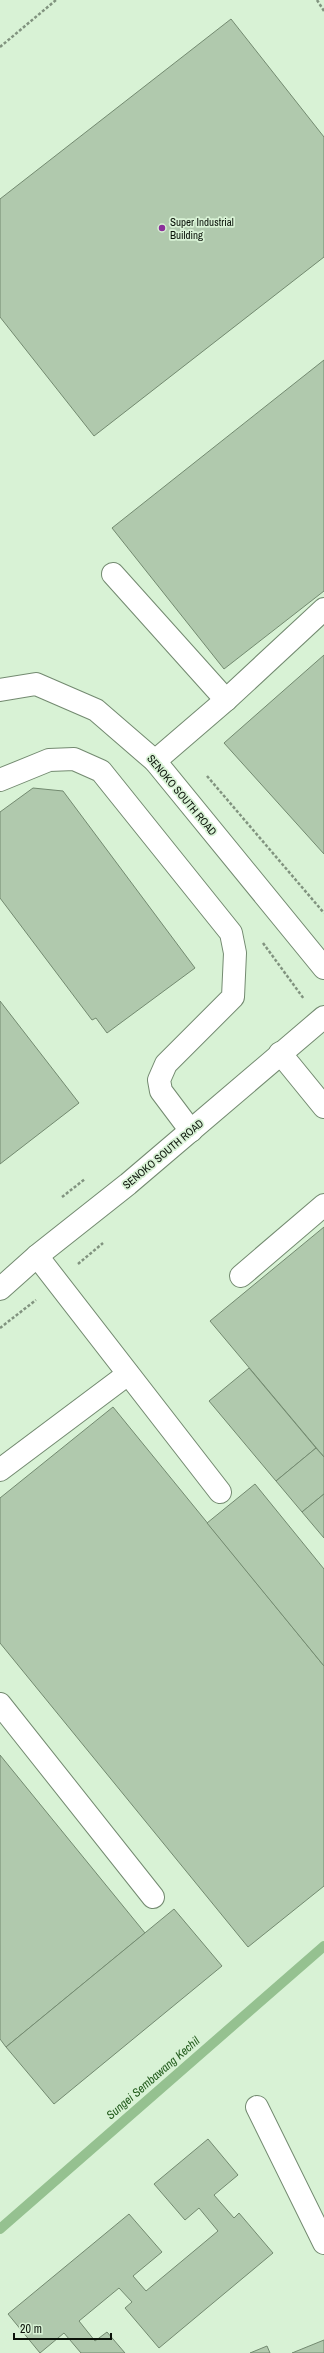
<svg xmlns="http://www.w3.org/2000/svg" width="324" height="2353" font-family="'Archivo Narrow',sans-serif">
<rect width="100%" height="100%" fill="#d8f2d5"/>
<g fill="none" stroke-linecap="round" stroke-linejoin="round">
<!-- stream -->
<path stroke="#95c190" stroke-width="10" d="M0,2229L324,1946"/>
</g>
<!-- building -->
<g fill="#b0c9ad" stroke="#738a70">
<path d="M231,19L324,137V257L94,436L0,317V199Z"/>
<path d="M324,360V591L224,669L112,528Z"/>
<path d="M324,655V854L224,743Z"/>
<path d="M33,788L63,791L195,968L107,1033L96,1018L92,1020L0,898V812Z"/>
<path d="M0,1001L79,1103L0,1164Z"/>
<path d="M324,1227V1457L210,1321Z"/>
<path d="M249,1368L316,1448L276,1481L209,1401Z"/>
<path d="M113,1407L324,1666V1886L248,1947L0,1643V1498Z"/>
<path d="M316,1448L324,1457V1494L302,1512L276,1481Z"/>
<path d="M255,1484L324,1569V1666L207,1523Z"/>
<path d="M324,1494V1538L302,1512Z"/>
<path d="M0,1755L145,1933L6,2047L0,2039Z"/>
<path d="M174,1909L222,1966L54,2104L6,2047Z"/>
<path d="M208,2139L238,2175L214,2195L234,2218L239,2213L273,2253L159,2348L125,2308L132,2302L119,2288L79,2321L95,2341L107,2332L125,2353H81L64,2333L40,2353L8,2314L129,2214L162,2252L133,2276L146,2291L218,2231L199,2208L185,2220L154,2184Z"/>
<path d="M324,2340V2353H292Z"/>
<path d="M267,2346L270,2353H250Z"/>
</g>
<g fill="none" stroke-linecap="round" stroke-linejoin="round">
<defs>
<g id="minor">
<path d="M113,574L226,700"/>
<path d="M0,690L36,684L96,710L155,761L324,968"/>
<path d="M155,761L226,700L324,609"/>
<path d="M0,780L49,760L74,759L101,771L231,933L235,953L233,997L166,1064L159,1080L161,1091L191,1131"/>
<path d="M280,1053L324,1107"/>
<path d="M37,1256L220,1492"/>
<path d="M241,1276L324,1205"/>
<path d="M0,1289L37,1256L128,1184L324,1017"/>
<path d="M0,1470L128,1374"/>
<path d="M0,1704L153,1897"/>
<path d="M257,2107L324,2243"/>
</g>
</defs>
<!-- minor casing -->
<use href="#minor" stroke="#738a70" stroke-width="24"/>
<!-- path -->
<g stroke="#81937f" stroke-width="2.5" stroke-dasharray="3 2" stroke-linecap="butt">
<path d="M317,0L324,11"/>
<path d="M0,47L56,0"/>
<path d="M207,776L324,913"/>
<path d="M263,943L304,999"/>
<path d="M62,1197L85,1179"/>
<path d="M78,1264L103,1243"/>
<path d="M0,1328L36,1300"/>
</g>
<!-- minor -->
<use href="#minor" stroke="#fff" stroke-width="22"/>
</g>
<!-- markers -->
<circle fill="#8b2f9a" stroke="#d8f2d5" stroke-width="1.5" cx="162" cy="228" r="4"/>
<g text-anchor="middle" stroke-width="3.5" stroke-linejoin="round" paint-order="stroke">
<!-- poi labels -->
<g font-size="11" fill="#0b130a" stroke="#d8f2d5" text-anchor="start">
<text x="170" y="226">Super Industrial<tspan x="170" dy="13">Building</tspan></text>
</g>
<!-- street labels -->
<g font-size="11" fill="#0b130a" stroke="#d8f2d5">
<text transform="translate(182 795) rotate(50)" y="4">SENOKO SOUTH ROAD</text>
<text transform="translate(163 1154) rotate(-40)" y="4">SENOKO SOUTH ROAD</text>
</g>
<!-- water labels -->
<g font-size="12" font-style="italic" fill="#225b1c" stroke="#d8f2d5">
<text transform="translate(153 2078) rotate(-41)" y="4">Sungei Sembawang Kechil</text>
</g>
</g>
<!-- scale -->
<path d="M14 2333v6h97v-6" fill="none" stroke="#0b130a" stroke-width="2"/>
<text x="20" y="2333" font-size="12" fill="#0b130a" stroke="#d8f2d5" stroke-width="3" paint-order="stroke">20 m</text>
</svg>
